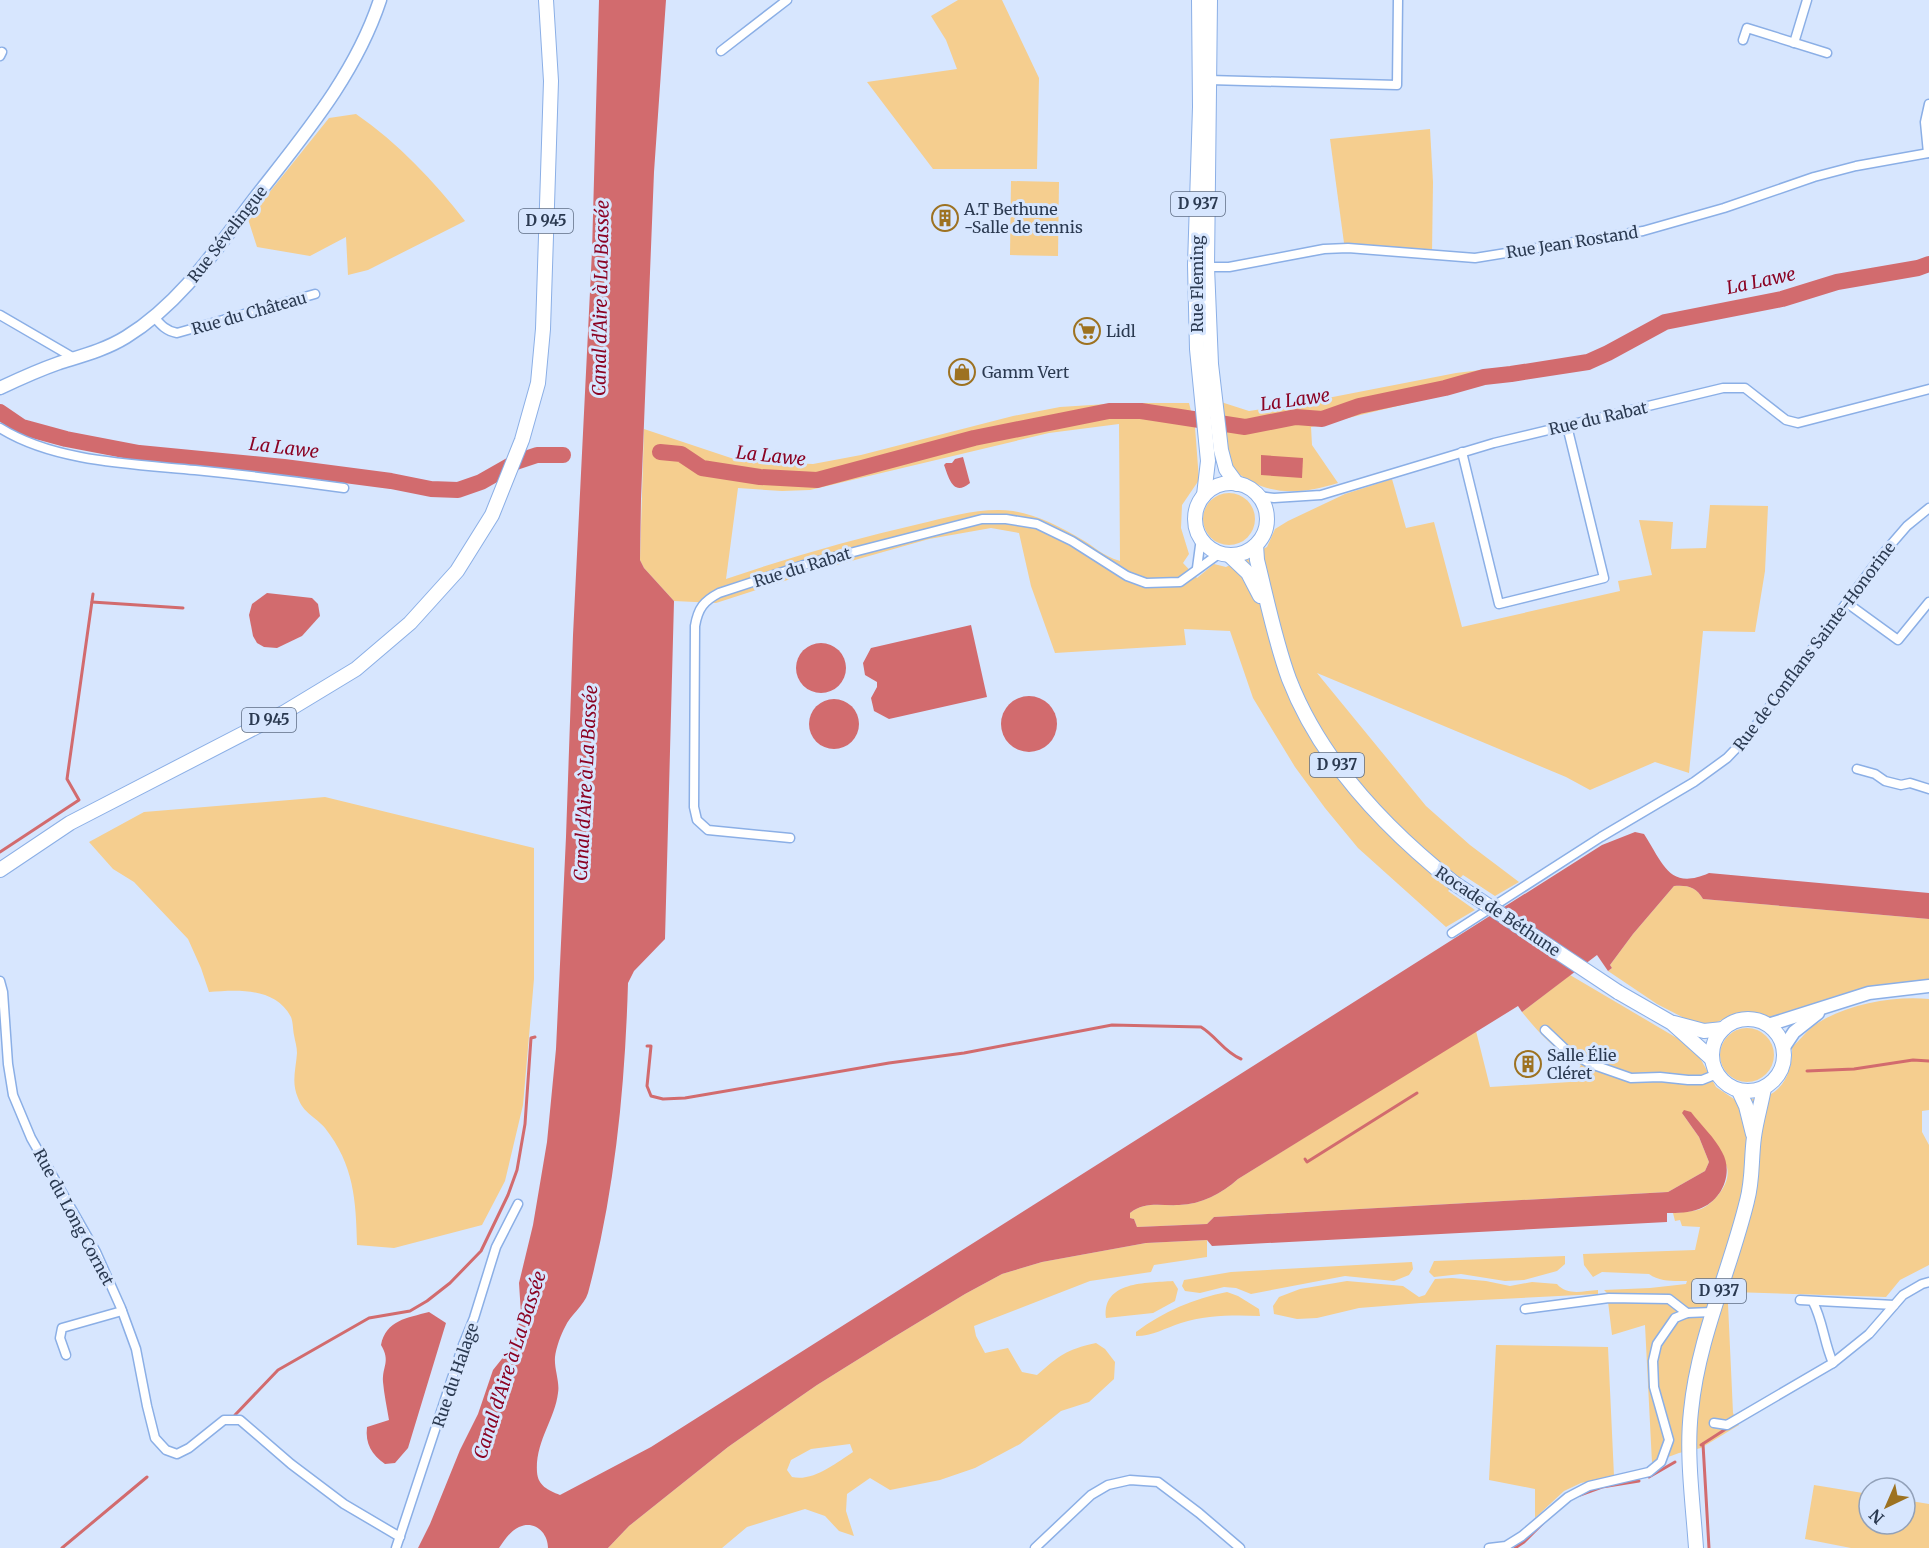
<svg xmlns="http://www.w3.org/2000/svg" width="1929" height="1548" font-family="Merriweather,serif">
<rect width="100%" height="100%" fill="#d7e6fe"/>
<!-- green -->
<g fill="#f5ce8f" fill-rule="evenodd">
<path d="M958,0H1002L1039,78L1037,169H933L867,82L957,69L946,40L931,16Z"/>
<path d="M356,114C398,143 434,181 465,221L368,270L348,275L346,237L310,256L257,247L248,219L329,118Z"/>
<path d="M1430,129L1433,182L1432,253L1344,243L1330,139Z"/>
<path d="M1011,181L1059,182L1058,256L1010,255Z"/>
<path d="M1522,365V378L1492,383L1311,427L1312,445L1338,483C1308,492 1277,497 1249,480C1243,477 1234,472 1231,466C1226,455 1223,416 1221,402L1249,411L1302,403L1456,373Z"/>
<path d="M1123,403H1189L1195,427L1199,480L1182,505L1181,528L1189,554L1183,563L1197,578L1214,564L1226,567L1267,547L1275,529L1288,521L1345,494L1392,479L1406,528L1434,522L1462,627L1620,591L1618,581L1652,575L1639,520L1673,522L1671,549L1706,548L1710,505L1768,506L1765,571L1755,632L1703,631L1689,773L1655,762L1590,790L1566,777L1317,673L1426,806L1470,845L1519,882L1495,896L1463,875L1448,891L1475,910L1446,927L1358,848L1325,808L1295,767L1253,698L1230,631L1184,629L1186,645L1055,653L1031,586L1019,533L991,528L929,539L809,573L716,603L674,601L644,568L640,560L644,429L731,458L766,462L813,464L861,455L1013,416L1060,407ZM1119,424L1120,561C1103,556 1095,547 1081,539C1061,527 1037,515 1013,511C982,507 949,517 919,524C854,539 790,557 726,579L738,488L782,491L810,490L1049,433Z"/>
<circle cx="1229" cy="519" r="26"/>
<path d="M325,797L534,848V979L523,1105L505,1181L482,1225L394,1248L357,1245C356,1200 354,1165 325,1128C315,1116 304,1114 298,1098C291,1082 296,1069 297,1053C297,1047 295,1041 294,1035C293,1030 293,1022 291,1017C275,987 238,990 209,992L201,968L188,939L134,882L113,869L89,842L144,812Z"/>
<path d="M1674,886C1688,885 1696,887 1703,899L1929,919V982L1872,986L1836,996L1780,1016L1772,1018L1739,1013L1707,1026L1688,1020L1657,1004L1608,971L1612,968L1610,965L1633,934Z"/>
<path d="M1570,975L1682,1041L1699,1056L1716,1087L1737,1101C1747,1099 1761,1099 1771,1094C1787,1085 1793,1064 1792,1047C1799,1041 1805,1033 1812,1027C1841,1005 1894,995 1929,999V1110L1922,1111V1132L1929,1145V1265L1900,1280L1886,1297L1732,1292L1728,1304L1733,1413L1739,1425L1701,1448L1679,1453L1652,1463L1645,1325L1612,1335L1607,1293L1604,1290L1650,1288L1686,1284L1687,1281C1674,1281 1660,1282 1649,1274L1602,1272L1593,1277L1584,1265L1583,1254L1695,1250L1700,1227L1682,1226L1680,1220L1675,1221L1673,1213C1682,1212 1692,1212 1701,1209C1715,1203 1735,1179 1725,1163C1714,1145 1696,1129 1682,1113L1699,1137L1709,1162L1705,1171L1668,1192L1214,1217L1207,1224L1137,1227L1134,1219L1130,1218V1213C1145,1201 1161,1206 1179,1205C1202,1204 1221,1194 1238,1179L1476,1031L1490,1087L1570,1082L1581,1065C1557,1053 1538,1032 1522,1012Z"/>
<circle cx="1747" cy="1055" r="27"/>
<path d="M1207,1240V1257L1154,1265L1151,1272L1090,1281L974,1326L976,1336L985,1353L1008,1348L1022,1372L1037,1375C1060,1355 1065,1350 1096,1343L1105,1349L1115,1362L1114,1379L1089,1402L1061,1411L1020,1444L975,1468L940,1480L890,1490L870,1478L847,1494L846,1511L854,1536L839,1531L825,1516L805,1509L747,1527L722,1548H608L629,1526L728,1447L765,1421L817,1385L894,1337L965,1294L1002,1274L1042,1262L1146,1243ZM850,1444L853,1452C836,1463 813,1482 792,1477L787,1470L791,1460L811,1449Z"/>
<path d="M1565,1256V1264L1557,1271L1524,1280L1505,1281L1461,1274L1434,1277L1429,1272L1434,1261Z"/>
<path d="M1412,1262L1413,1269L1409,1275L1394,1281L1345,1276L1251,1294L1236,1288L1224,1287L1200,1293L1185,1291L1182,1286L1184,1280L1231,1272Z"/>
<path d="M1452,1278L1486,1281L1510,1286L1532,1282L1557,1284C1567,1296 1583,1291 1598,1290V1294L1421,1303L1359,1308L1317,1318L1297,1319L1274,1314L1273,1306L1279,1297L1300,1289L1347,1281L1403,1286L1419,1297L1425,1295L1435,1279Z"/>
<path d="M1173,1281L1178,1289L1175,1301L1153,1313L1106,1318C1102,1281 1146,1283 1173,1281Z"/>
<path d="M1227,1292L1238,1296L1259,1309L1260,1316C1234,1315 1206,1315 1181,1323C1165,1328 1153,1336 1136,1336V1332C1164,1311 1193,1299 1227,1292Z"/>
<path d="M1496,1345L1608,1347L1614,1476L1581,1483L1564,1491L1535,1518V1489L1489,1480Z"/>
<path d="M1814,1485L1869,1494V1524H1905V1500L1929,1504V1548H1851L1805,1539Z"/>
</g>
<!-- water -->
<g fill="#d26b6e">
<path d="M599,0H666L654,172L641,499L640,560L644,568L674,601L665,939L634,971L628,983C625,1087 615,1192 588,1293C584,1306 570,1315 565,1327C561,1334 556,1348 555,1357C554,1369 560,1382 558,1393C555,1419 535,1442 537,1472C538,1486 548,1490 560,1495L651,1447L1602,845L1635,832L1644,834C1663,863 1669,891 1709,873L1929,893V919L1703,899C1696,887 1688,885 1674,886L1633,934L1610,965L1612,968L1608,971L1597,955L1522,1012L1518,1006L1238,1179C1221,1194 1202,1204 1179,1205C1161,1206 1145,1201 1130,1213V1218L1134,1219L1137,1227L1207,1224L1214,1217L1668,1192L1705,1171L1709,1162L1699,1137L1682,1113L1684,1110L1691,1112C1701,1125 1715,1138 1722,1152C1734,1173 1722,1201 1699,1209C1689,1213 1678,1213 1667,1213V1222L1212,1246L1207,1240L1146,1243L1042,1262L1002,1274L965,1294L894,1337L817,1385L765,1421L728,1447L629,1526L608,1548H548C548,1532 534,1520 519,1527C510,1531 504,1541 499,1548H418L430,1524L460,1450L478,1414L493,1370L513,1345L521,1314L519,1283L533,1225L547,1142L556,1049L566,837L573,635L592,251Z"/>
<path d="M1261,455L1303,458L1302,478L1261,475Z"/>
<path d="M963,457L970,483C953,497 949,478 944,465L946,463H952L955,459Z"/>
<path d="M267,593L312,598L318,604L320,616L302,636L277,648L264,647L257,643L253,636L249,615L252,604Z"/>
<path d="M971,625L987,697L889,719L874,711L871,698L877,687V682L865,675L863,663L871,648Z"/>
<circle cx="821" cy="668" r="25"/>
<circle cx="1029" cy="724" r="28"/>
<circle cx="834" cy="724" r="25"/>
<path d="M429,1312L446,1323L408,1448L395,1463L385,1464C372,1455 365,1444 367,1427L389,1420C387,1408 384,1394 383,1382C382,1366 391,1362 381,1345C386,1320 407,1318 429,1312Z"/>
</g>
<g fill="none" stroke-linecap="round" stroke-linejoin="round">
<!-- stream -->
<g stroke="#d26b6e" stroke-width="3">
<path d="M92,602L183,608"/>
<path d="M0,852L79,800L67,779L93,594"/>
<path d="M647,1046H651L647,1086L651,1096L663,1099L685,1098L889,1063L964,1053L1112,1025L1201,1027C1216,1036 1224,1052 1241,1059"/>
<path d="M1807,1071L1854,1069L1913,1060L1929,1061"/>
<path d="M1305,1159L1307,1162L1417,1093"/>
<path d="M235,1415L278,1370L369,1318L410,1311L427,1301L450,1283L481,1251L508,1195L517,1170L525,1124L531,1038L535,1037"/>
<path d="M1703,1444L1709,1548"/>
<path d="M1701,1445L1729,1427"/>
<path d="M1649,1477L1675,1462"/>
<path d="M1580,1495L1602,1487L1639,1481"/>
<path d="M62,1548L147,1477"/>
<path d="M1515,1548L1524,1542L1544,1522"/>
</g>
<!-- river -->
<g stroke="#d26b6e" stroke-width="16">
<path d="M0,412L22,427L66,439L139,453L284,467L391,481L431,489L458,490L481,482L516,462L537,455H563"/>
<path d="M660,452L681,454L702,468L760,477L817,480L974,438L1109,411H1141L1245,427L1296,417L1322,419L1359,406L1445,388L1484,377L1511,374L1588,362L1608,353L1665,322L1782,299L1837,282L1918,268L1929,264"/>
</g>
<defs>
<g id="street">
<path d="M1743,40L1747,28L1827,53"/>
<path d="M1794,43L1807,0"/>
<path d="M721,51L787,0"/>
<path d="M0,56L2,52"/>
<path d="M1209,80L1397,85L1398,0"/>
<path d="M1928,153L1925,122L1929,104"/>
<path d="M1207,267H1229L1324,249L1348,248L1475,258L1643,231L1724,208L1814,177L1856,166L1929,153"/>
<path d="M0,315L74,358"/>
<path d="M154,317C161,325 166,331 177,333L315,294"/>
<path d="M0,428C54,462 133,464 195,470C245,475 294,481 344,488"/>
<path d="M1462,452L1499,604L1604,578L1567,426"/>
<path d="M1259,496L1274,498L1321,495L1494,443L1723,388H1745L1786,420L1798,423L1929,389"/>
<path d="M1197,568L1201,538"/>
<path d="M1847,603L1898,640L1929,602"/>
<path d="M1857,769L1875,774L1885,781L1901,785L1910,783L1929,789"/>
<path d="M790,838L708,830L697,820L694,807L695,626C698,608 704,601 719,593L807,564L982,519H1006L1037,524L1072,541L1127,576L1146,583L1180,582L1220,553"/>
<path d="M1452,933L1601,837L1694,782L1727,758L1748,736L1776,698L1881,556L1907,526L1929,508"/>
<path d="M0,981L3,992L8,1064L13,1095L31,1138L96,1252L121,1308L136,1349L147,1406L155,1438L166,1450L177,1454L189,1448L224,1420H240L291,1464L344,1504L400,1537"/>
<path d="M1545,1030L1566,1050L1591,1064L1631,1078L1660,1077L1688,1080H1702L1717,1074"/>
<path d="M1800,1300L1894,1305"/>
<path d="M1813,1302C1823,1321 1824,1343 1833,1363"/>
<path d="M1525,1309L1609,1298L1669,1299L1687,1313"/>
<path d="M66,1355L60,1338L62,1328L122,1311"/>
<path d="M1714,1423L1727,1425L1833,1363L1869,1334L1903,1295L1922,1284L1929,1282"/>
<path d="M396,1548L463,1345L474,1318L496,1247L518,1204"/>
<path d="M1035,1548L1091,1495L1108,1485L1130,1480L1158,1482L1199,1513L1240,1548"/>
<path d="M1489,1548L1506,1546L1522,1536L1568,1497L1589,1486L1649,1472L1661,1462L1669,1440L1654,1387L1653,1361L1657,1344L1675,1318L1687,1313L1712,1312"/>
</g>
<g id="secondary">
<path d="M0,388C19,379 39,370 59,363C81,356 105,350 126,337C181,303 217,248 255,198C303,136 355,76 380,0"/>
<path d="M1768,1025L1869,993L1929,986"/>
<path d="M1784,1047L1794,1032L1818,1013"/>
</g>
<g id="primary">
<path d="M1199,0L1200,107L1195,265L1197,349L1208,461L1204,495"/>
<path d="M1210,0L1207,267L1211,364L1221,450L1226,469L1237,484"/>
<circle cx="1231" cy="519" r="36"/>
<path d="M1256,545L1257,560C1267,600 1275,641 1289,679C1321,762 1386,829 1454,883"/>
<path d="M1229,555L1248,573L1260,596"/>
<path d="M0,870L70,823L285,712L356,669L410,623L457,571L492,515L522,440L538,383L543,329L551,81L546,0"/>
<path d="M1618,992L1672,1023L1712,1059"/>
<circle cx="1748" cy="1055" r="36"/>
<path d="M1674,1023L1704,1031L1723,1029"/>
<path d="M1739,1091L1746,1106L1753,1134"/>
<path d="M1696,1548C1693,1504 1686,1455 1691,1411C1698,1338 1730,1271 1747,1201C1753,1179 1751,1159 1754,1137C1756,1121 1761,1105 1764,1088"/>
</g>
</defs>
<!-- street casing -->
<use href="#street" stroke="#8bafe6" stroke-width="11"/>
<!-- secondary casing -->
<use href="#secondary" stroke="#8bafe6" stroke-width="15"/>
<!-- primary casing -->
<use href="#primary" stroke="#8bafe6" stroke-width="16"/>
<!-- street -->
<use href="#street" stroke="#fff" stroke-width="8"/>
<!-- secondary -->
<use href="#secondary" stroke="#fff" stroke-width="12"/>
<!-- primary -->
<use href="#primary" stroke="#fff" stroke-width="14"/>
<defs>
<path id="primary-bridge" d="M1454,883L1618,992"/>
</defs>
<!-- primary-bridge casing -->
<use href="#primary-bridge" stroke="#8bafe6" stroke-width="16" stroke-linecap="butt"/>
<!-- primary-bridge -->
<use href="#primary-bridge" stroke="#fff" stroke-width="14"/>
</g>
<!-- icons -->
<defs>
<symbol id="building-ring" viewBox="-11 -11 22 22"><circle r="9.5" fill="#d7e6fe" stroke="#9d7221" stroke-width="1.5"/><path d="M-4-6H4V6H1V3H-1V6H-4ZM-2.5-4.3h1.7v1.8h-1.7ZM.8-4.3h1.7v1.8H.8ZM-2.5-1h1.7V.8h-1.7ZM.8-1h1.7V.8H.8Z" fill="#9d7221"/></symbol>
<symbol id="supermarket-ring" viewBox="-11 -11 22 22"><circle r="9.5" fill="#d7e6fe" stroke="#9d7221" stroke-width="1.5"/><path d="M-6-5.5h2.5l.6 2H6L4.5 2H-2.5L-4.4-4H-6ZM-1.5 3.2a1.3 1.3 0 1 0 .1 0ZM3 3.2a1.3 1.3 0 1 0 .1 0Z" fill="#9d7221"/></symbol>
<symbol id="shop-ring" viewBox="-11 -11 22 22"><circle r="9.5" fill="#d7e6fe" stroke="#9d7221" stroke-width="1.5"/><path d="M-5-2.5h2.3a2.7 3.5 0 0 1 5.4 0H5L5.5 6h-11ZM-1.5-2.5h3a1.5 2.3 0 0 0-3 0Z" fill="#9d7221"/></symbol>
</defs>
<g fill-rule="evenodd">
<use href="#building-ring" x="930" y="203" width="30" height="30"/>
<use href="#supermarket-ring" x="1072" y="316" width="30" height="30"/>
<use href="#shop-ring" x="947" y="357" width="30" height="30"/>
<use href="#building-ring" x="1513" y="1049" width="30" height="30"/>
</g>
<g text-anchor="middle" stroke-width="6" stroke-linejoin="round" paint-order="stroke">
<!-- shield labels -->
<g fill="#d7e6fe" stroke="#5f6e85" stroke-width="1.5">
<rect x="1171" y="192" width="54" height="24" rx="4.5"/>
<rect x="519" y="209" width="54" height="24" rx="4.5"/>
<rect x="242" y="708" width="54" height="24" rx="4.5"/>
<rect x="1310" y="753" width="54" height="24" rx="4.5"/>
<rect x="1692" y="1279" width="54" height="24" rx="4.5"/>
</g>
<g font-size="15" font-weight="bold" fill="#2b3a51">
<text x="1198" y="209">D 937</text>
<text x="546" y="226">D 945</text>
<text x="269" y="725">D 945</text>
<text x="1337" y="770">D 937</text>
<text x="1719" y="1296">D 937</text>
</g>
<!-- poi labels -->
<g font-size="16" fill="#2b3a51" stroke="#d7e6fe" text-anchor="start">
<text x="964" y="215">A.T Bethune<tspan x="964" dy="18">-Salle de tennis</tspan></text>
<text x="1106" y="337">Lidl</text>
<text x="982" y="378">Gamm Vert</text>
<text x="1547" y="1061">Salle Élie<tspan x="1547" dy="18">Cléret</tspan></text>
</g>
<!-- street labels -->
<g font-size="16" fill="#2b3a51" stroke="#d7e6fe">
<text transform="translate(227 234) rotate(-52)" y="6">Rue Sévelingue</text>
<text transform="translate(1572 242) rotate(-9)" y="6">Rue Jean Rostand</text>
<text transform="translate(1197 284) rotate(-90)" y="6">Rue Fleming</text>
<text transform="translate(249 313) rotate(-16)" y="6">Rue du Château</text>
<text transform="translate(1598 418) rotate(-13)" y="6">Rue du Rabat</text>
<text transform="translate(802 567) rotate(-17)" y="6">Rue du Rabat</text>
<text transform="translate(1814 646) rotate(-53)" y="6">Rue de Conflans Sainte-Honorine</text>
<text transform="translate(1498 911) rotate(34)" y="6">Rocade de Béthune</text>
<text transform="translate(74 1217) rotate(62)" y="6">Rue du Long Cornet</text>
<text transform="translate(455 1375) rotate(-71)" y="6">Rue du Halage</text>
</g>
<!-- water labels -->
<g font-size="18" font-style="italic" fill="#8b0323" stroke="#d7e6fe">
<text transform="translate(1761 281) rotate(-12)" y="6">La Lawe</text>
<text transform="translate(601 298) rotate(-89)" y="6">Canal d'Aire à La Bassée</text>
<text transform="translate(1295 400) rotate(-8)" y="6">La Lawe</text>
<text transform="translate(284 448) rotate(7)" y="6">La Lawe</text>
<text transform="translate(771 456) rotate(6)" y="6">La Lawe</text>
<text transform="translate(586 783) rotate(-87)" y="6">Canal d'Aire à La Bassée</text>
<text transform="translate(510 1365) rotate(-72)" y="6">Canal d'Aire à La Bassée</text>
</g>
</g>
<!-- north arrow -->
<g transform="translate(1887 1506) rotate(224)"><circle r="28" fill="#d7e6fe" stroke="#92a1b9" stroke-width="1.5"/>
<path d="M0-4.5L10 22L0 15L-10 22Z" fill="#9d7221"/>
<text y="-9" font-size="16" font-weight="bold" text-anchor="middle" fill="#2b3a51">N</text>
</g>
</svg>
